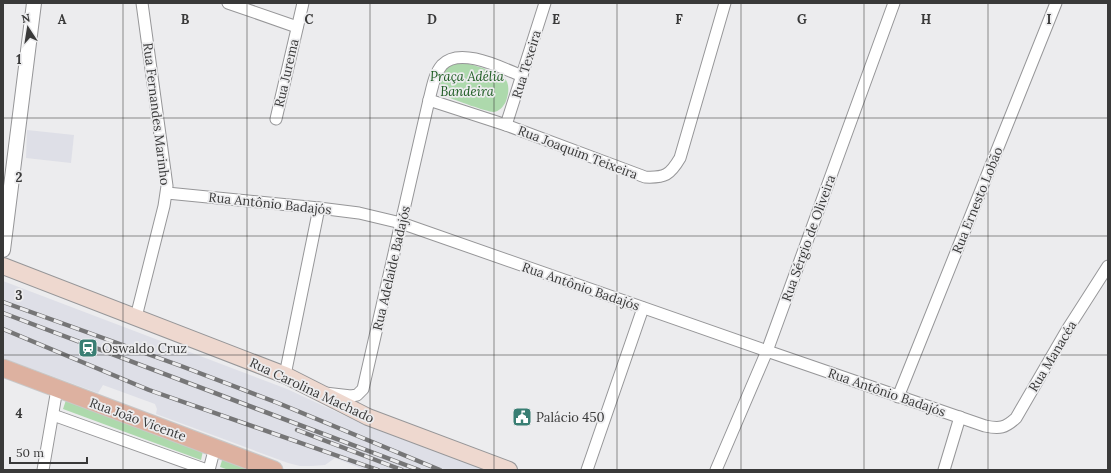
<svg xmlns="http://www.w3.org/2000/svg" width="1111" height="473" font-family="Lora,serif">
<rect width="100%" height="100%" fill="#ececee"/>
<!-- built -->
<g fill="#dedfe7">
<path d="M27,130L74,135L71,163L26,158Z"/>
<path d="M3,281L287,389L367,426L485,470H365L335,458L325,465L312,466H300L288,463L156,414L157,409L155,404L103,385L98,393L3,358Z"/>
</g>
<!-- park -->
<g fill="#add9ac">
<path d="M457,61C466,63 497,71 504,77C510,84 509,93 506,101C504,106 499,112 493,112C488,112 454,100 448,97C446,95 443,93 441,91C439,76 442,67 457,61Z"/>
<path d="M66,400L203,451L201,460L63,409Z"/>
<path d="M223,457L257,470H229L220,467Z"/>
</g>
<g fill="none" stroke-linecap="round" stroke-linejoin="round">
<defs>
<g id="minor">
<path d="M228,3L297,27"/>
<path d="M429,100L506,125L645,177C665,178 670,175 680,158L725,3"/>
<path d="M276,119L303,3"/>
<path d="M506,125L545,3"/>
<path d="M167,193L319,208L359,213L401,223L767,351L985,426C1000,429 1005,428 1016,418L1067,330L1108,266"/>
<path d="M136,317L164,206L167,186L142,3"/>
<path d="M285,375L319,208"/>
<path d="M325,393L351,396L357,395L363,389L429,100C432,89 434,74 442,65C460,46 502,68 522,76"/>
<path d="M898,397L1056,3"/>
<path d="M53,415L207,470"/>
<path d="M43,470L57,389"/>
<path d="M209,470L215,447"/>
<path d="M587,470L643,308"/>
<path d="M716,470L767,351L894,3"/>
<path d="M944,470L960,417"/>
</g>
<path id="tertiary" d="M3,250L34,3"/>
<path id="secondary" d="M3,266L285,375L368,417L509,470"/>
<path id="primary" d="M3,368L274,470"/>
</defs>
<!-- minor casing -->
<use href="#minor" stroke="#969698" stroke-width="13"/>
<!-- tertiary casing -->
<use href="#tertiary" stroke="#969698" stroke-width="16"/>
<!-- secondary casing -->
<use href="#secondary" stroke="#969698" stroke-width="18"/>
<!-- primary casing -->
<use href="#primary" stroke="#c8c8c8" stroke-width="19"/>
<!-- minor -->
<use href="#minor" stroke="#fff" stroke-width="11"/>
<!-- tertiary -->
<use href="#tertiary" stroke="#fff" stroke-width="14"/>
<!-- secondary -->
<use href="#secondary" stroke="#eed8cf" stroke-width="16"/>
<!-- primary -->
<use href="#primary" stroke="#ddb1a0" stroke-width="17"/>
<defs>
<g id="rail">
<path d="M3,302L181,366L278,403L440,470"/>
<path d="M3,313L419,470"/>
<path d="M3,329L149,390L378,470"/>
<path d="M297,430L402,470"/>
</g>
</defs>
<!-- rail casing -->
<use href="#rail" stroke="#767677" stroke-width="4.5"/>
<!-- rail -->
<use href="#rail" stroke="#ececee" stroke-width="3" stroke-dasharray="9" stroke-linecap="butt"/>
</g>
<!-- grid -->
<path fill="none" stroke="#393939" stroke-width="1" stroke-opacity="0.55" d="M123,3V470M247,3V470M370,3V470M494,3V470M617,3V470M741,3V470M864,3V470M988,3V470M3,118H1108M3,236H1108M3,355H1108"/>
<!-- icons -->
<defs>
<symbol id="station-square" viewBox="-11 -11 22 22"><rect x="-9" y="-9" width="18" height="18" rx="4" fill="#397e73" stroke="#ececee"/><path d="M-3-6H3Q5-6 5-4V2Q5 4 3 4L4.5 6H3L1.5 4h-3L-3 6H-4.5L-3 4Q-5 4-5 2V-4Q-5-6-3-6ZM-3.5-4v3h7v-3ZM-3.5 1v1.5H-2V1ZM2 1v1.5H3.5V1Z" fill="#fff"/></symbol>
<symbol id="civic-square" viewBox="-11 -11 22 22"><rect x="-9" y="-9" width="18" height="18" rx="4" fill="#397e73" stroke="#ececee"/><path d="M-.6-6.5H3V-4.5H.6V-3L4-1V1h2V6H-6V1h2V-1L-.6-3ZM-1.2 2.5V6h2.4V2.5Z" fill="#fff"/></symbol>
</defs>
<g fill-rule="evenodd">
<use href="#station-square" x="77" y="337" width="22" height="22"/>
<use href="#civic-square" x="511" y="406" width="22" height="22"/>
</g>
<g text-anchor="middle" stroke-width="3.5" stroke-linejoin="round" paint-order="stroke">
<!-- street labels -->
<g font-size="13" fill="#393939" stroke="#ececee">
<text transform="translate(526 64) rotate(-73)" y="5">Rua Texeira</text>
<text transform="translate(286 73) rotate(-77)" y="5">Rua Jurema</text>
<text transform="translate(157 114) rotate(83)" y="5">Rua Fernandes Marinho</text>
<text transform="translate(578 152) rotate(21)" y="5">Rua Joaquim Teixeira</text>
<text transform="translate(977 200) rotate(-68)" y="5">Rua Ernesto Lobão</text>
<text transform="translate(270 203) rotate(6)" y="5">Rua Antônio Badajós</text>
<text transform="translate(808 238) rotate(-70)" y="5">Rua Sérgio de Oliveira</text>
<text transform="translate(391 268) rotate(-77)" y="5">Rua Adelaide Badajós</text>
<text transform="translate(581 286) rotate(19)" y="5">Rua Antônio Badajós</text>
<text transform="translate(1052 356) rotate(-59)" y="5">Rua Manacéa</text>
<text transform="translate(312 390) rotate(25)" y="5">Rua Carolina Machado</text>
<text transform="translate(887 392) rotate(19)" y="5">Rua Antônio Badajós</text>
<text transform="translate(138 419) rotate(20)" y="5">Rua João Vicente</text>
</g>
<!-- park labels -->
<g font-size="13" font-style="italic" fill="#1c5b21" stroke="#ececee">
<text x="467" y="81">Praça Adélia<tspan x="467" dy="15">Bandeira</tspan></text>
</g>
<!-- poi labels -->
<g font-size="13" fill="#393939" stroke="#ececee" text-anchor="start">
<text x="102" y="353">Oswaldo Cruz</text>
<text x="536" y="422">Palácio 450</text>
</g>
</g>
<g font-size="13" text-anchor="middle" font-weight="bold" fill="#393939" stroke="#ececee" stroke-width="3.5" stroke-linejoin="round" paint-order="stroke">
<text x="62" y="24">A</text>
<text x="185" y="24">B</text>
<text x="309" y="24">C</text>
<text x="432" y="24">D</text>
<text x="556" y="24">E</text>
<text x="679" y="24">F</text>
<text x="802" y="24">G</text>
<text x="926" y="24">H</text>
<text x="1049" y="24">I</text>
<text x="19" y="64">1</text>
<text x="19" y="182">2</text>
<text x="19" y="300">3</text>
<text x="19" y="418">4</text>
</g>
<!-- border -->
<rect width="1111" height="473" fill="none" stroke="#393939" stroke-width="8"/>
<!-- north arrow -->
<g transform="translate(28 28) rotate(348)" stroke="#ececee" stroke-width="3" paint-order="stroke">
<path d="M0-3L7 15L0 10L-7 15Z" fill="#393939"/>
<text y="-6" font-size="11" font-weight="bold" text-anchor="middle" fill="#393939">N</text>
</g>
<!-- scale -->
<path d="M10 457v6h77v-6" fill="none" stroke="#393939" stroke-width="2"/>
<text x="16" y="457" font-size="12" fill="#393939" stroke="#ececee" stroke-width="3" paint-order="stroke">50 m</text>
</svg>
